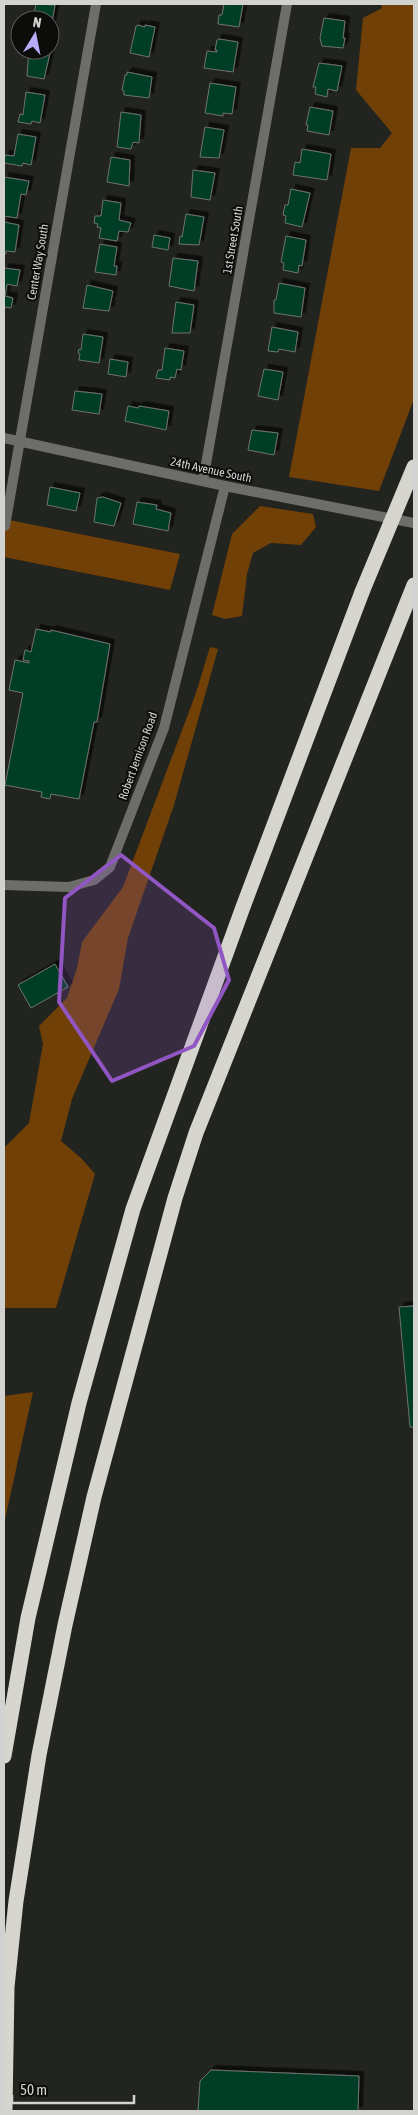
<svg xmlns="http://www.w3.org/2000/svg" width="418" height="2115" font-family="'Asap Condensed',sans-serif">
<defs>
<filter id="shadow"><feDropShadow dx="4.5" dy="-4.5" stdDeviation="0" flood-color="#0009"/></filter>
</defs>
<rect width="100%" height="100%" fill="#222420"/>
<!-- forest -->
<g fill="#714007">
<path d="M381,4H414V399L379,491L289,477L351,148H380L392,133L356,90L363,18L382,8Z"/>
<path d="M260,506L313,514L316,527L301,545L271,543L253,553L247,574L242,616L225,619L212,615L232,534Z"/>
<path d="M4,519L180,554L170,590L4,557Z"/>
<path d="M210,647L218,649L174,805L128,938L119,989L72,1099L61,1141L82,1159L95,1174L56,1308H4V1148L29,1123L43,1044L39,1026L67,998L77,968L82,942L123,887L196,693Z"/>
<path d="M33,1392L4,1524V1396Z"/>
</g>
<!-- building -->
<g fill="#033d25" stroke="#6e7370" filter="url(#shadow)">
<path d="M36,4L55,5L50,33V20H33Z"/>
<path d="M224,4H243L239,27L218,24L219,15H222Z"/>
<path d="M324,18L345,21L343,38H345L343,48L322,46L320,38Z"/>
<path d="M138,25L145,27V25L155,27L149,57L130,53L136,26Z"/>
<path d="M219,39L238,42L233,72L204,68L207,51L217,52V50H215L217,40Z"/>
<path d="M29,50L50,53L44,79L27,76Z"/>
<path d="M319,63L342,66L337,91L328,89L327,97L315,94L316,87H313Z"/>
<path d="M127,72L152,77L149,98L124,95V91L122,90L125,75H127Z"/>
<path d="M210,83L236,87L232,114L223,113V116L205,113Z"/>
<path d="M26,92L45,95L40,123L32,121L31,124L18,122L20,114L23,115Z"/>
<path d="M310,107L333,111L329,135L307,131L308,125H306Z"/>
<path d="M121,112L141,115L139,143L133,142L131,149L117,147Z"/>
<path d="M205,127L224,130L219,158L200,157Z"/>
<path d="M18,134L36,137L31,165L23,163L22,166L4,163L5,155L14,156Z"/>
<path d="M302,149L331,154L327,180L293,175L295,162L300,163Z"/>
<path d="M111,157L130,160L129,186L107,182Z"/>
<path d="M193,170L215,173L210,200L191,197Z"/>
<path d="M4,177L29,181L26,195L21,194L17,218L4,216Z"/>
<path d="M291,189L310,193L302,227L285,223L286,216L283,215L285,205H288Z"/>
<path d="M103,200L121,203L119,220L131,223L128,232L119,231L117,241L99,238L101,228L97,227L98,224L94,223L95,216H101Z"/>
<path d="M186,214L204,217L199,245L179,244L180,236L182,237Z"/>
<path d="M4,222L19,225L15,252L6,251V254L4,253Z"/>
<path d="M154,235L170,238L168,250L152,247Z"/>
<path d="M286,236L306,240L302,266L299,265L298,273L283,270L284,263L281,262Z"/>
<path d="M100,244L117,247L114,266H117L116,275L95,272Z"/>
<path d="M173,258L198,261L194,291L169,286Z"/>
<path d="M4,268L20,270L17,286L7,284L5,296L13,298L11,308L4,307Z"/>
<path d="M279,283L305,288L301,317L274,313V300H276Z"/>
<path d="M87,285L113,291L109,311L83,308Z"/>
<path d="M176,302L194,305L190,333H172Z"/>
<path d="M272,327L298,332L295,352L279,349L278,352L268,351Z"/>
<path d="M83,334L103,337L99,363L79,360L80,354L78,353L79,349L81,350Z"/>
<path d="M165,348L184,351L181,370L177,369L175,378L170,377V380L156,378L158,370H162Z"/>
<path d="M110,359L128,362L126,377L108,374Z"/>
<path d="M264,369L283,372L278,400L258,396Z"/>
<path d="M75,391L102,394L99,414L72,410Z"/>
<path d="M128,406L138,408L139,406L169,411L166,430L125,421Z"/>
<path d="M252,430L278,433L274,455L248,450Z"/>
<path d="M50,487L80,493L76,511L47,505Z"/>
<path d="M103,497L121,503L114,526L94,522L97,498Z"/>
<path d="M137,502L157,505L156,509L171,513L168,531L133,524Z"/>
<path d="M36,629L51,632V630L110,644L97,722H94L79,799L51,794L50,799L41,797L42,792L5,785L23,693L9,690L15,660L29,663V661L23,660L25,650L31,652Z"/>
<path d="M55,964L68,987L31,1008L18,985Z"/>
<path d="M414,1306V1427H410L399,1307Z"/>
<path d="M211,2070L359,2076L358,2111H198L200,2081Z"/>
</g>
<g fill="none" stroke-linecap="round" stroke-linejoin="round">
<!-- street -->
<g stroke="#6d6d6a" stroke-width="10">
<path d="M4,438L225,486L414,523"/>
<path d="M203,481L287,4"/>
<path d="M5,526L96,4"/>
<path d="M4,885L69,887L94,880L110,867L164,728L225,486"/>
</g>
<!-- highway -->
<g stroke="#d6d5ce" stroke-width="15">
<path d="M4,1756L28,1618L79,1403L133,1209L243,907L362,592"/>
<path d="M5,2111L7,1987L16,1901L39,1755L65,1625L94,1497L175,1198L196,1133L414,585"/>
</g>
<!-- highway-bridge -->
<path stroke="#d6d5ce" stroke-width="15" d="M362,592L414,467"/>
</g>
<!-- marked area -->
<path fill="#9156c3" fill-opacity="0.2" stroke="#9156c3" stroke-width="4" stroke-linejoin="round" d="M121,855L214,928L229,980L194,1046L112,1081L59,1002L65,898Z"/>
<g text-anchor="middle" stroke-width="4" stroke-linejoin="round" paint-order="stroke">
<!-- street labels -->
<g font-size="12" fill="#d2d3d0" stroke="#0c0d0b">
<text transform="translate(233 240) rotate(-80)" y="4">1st Street South</text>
<text transform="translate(38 262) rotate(-80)" y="4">Center Way South</text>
<text transform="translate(211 470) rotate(12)" y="4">24th Avenue South</text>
<text transform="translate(138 756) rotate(-70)" y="4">Robert Jemison Road</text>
</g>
</g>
<!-- border -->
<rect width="418" height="2115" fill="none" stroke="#d2d3d0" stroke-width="10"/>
<!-- north arrow -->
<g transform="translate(35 35) rotate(10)"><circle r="24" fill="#0c0d0b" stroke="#5b5c5a"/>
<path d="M0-4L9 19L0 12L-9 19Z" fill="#b6acf8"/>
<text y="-8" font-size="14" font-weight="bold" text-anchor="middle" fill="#d2d3d0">N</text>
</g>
<!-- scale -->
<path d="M12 2095v8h122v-8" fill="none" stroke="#d2d3d0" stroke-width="2.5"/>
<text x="20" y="2095" font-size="15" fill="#d2d3d0" stroke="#0c0d0b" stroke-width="4" paint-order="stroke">50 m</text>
</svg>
